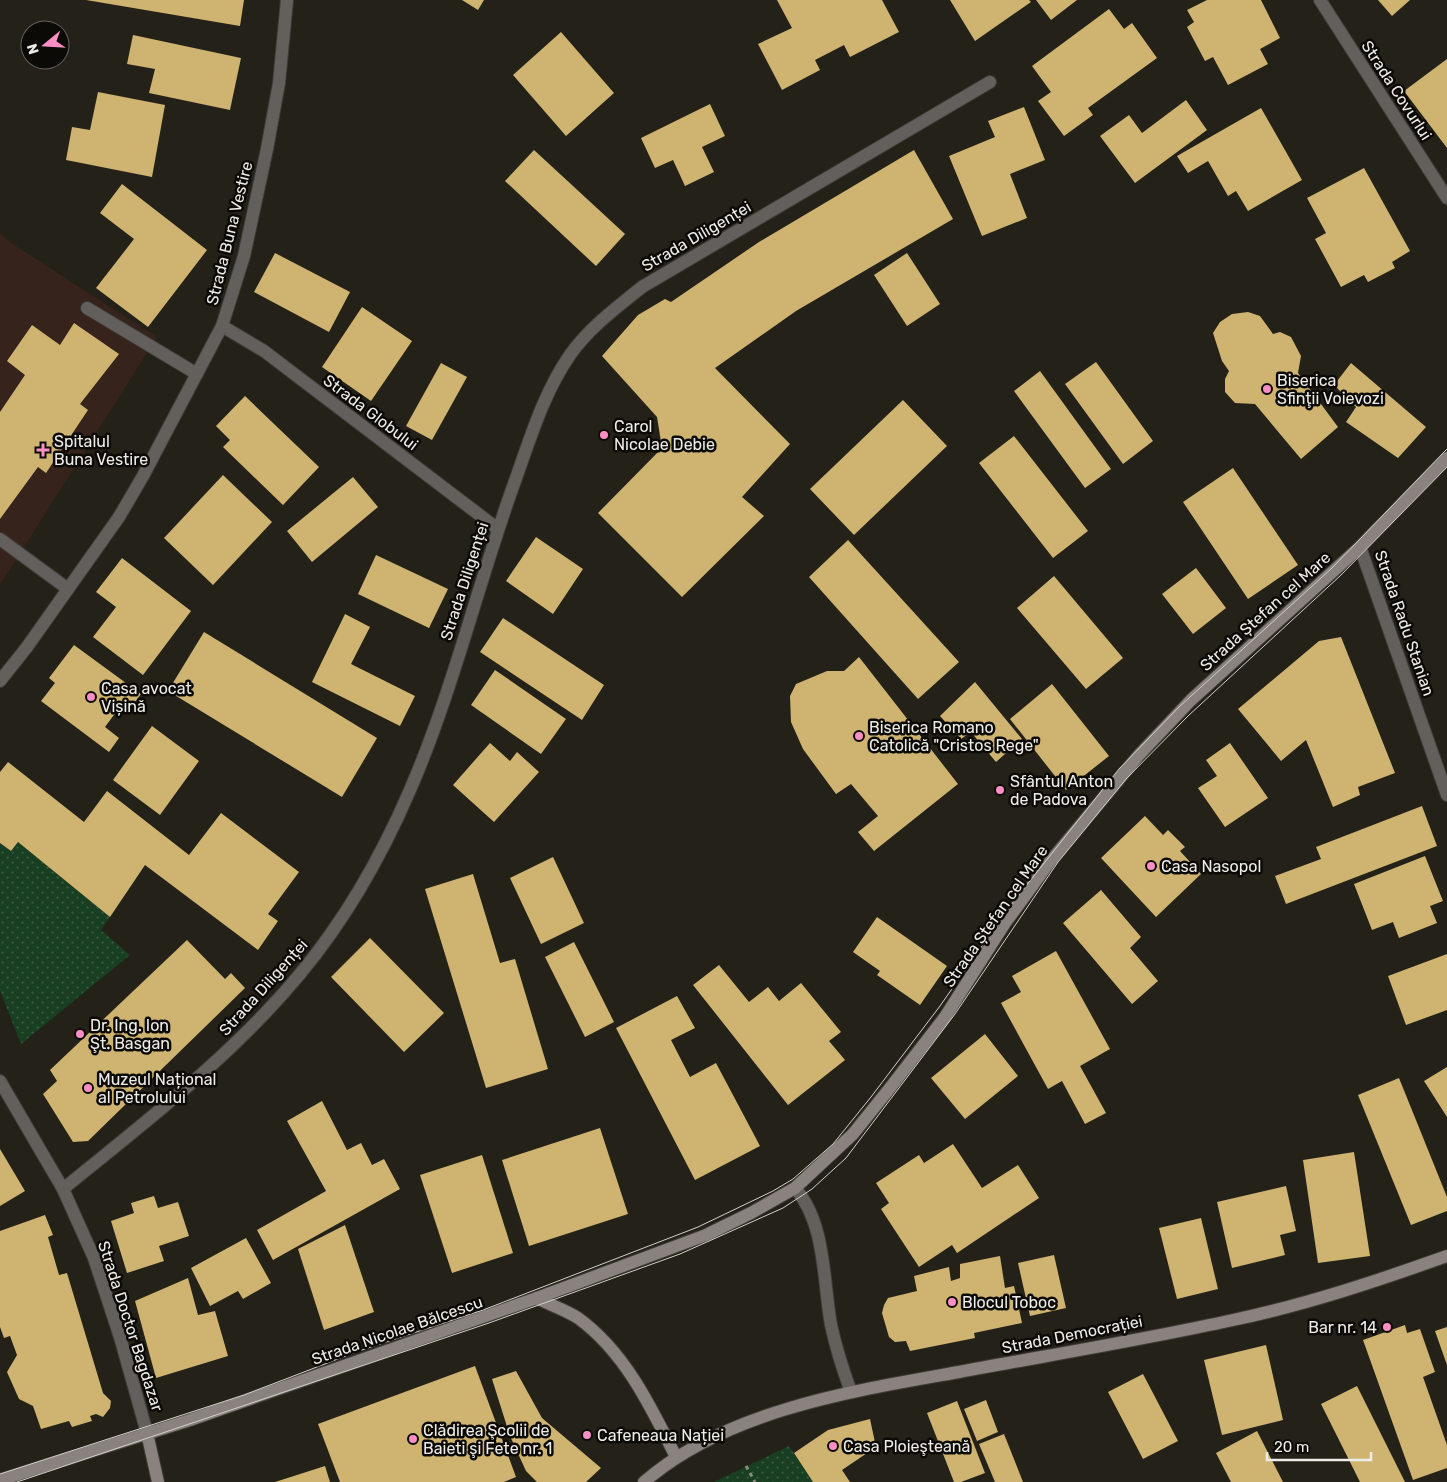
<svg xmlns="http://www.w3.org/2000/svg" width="1447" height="1482" font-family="Rubik,sans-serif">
<defs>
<pattern id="grass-dots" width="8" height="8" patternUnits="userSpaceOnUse" patternTransform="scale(1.25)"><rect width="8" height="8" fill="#183f21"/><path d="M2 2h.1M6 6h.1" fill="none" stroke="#3a5b41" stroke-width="1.8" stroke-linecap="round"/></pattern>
</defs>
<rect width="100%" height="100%" fill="#242119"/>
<!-- medical -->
<path fill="#35231c" d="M0,233L11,243L157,337L0,585Z"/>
<!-- grass -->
<g fill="url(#grass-dots)">
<path d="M18,842L110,917L101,930L130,955L21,1044L0,991V843L11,851Z"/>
<path d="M789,1446L813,1482H714Z"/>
</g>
<!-- building -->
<g fill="#ceb470">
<path d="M86,0H244L240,26Z"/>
<path d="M462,0H484L478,10Z"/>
<path d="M777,0H882L899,32L850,57L844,45L815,60L820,70L782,90L758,44L792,28Z"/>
<path d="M950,0H1029L1031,2L975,41Z"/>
<path d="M1036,0H1077L1051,20Z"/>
<path d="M1207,0H1261L1280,38L1260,49L1268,64L1228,85L1213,57L1205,61L1187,27L1194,22L1187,10Z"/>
<path d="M1378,0H1410L1392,16Z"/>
<path d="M1109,9L1124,29L1132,23L1157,58L1088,108L1093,115L1064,136L1038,101L1051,92L1032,66Z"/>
<path d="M561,32L614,93L566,136L513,75Z"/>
<path d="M133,35L241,58L230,110L149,93L155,69L127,64Z"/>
<path d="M1447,59V148L1404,91Z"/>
<path d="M98,92L165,105L152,177L66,160L72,127L90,130Z"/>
<path d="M1186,100L1207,130L1135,183L1100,136L1129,115L1142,133Z"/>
<path d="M710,104L725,136L702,147L714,172L685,186L673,160L655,168L641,138Z"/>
<path d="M1024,107L1045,160L1010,174L1027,218L982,236L949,156L995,137L988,121Z"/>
<path d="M1261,108L1302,180L1248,211L1236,191L1228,196L1208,161L1188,173L1177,156Z"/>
<path d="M534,150L625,234L596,266L505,181Z"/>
<path d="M914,150L953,219L796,311L715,368L790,444L742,497L764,516L682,597L598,513L662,448L657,417L602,356L638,315L665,299L671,302L759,242Z"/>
<path d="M1364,168L1410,251L1392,262L1395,268L1368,282L1364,275L1341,287L1315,239L1326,233L1307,198Z"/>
<path d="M122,184L207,250L148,327L96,288L134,239L100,213Z"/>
<path d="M275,253L350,292L329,332L254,292Z"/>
<path d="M907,253L940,304L907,326L874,275Z"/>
<path d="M362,307L412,341L371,401L322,367Z"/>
<path d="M1248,312L1260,316L1273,334L1280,332L1291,337L1301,356L1298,373L1338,427L1301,459L1255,404L1235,403L1225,392V379L1229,371L1222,361L1213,333L1220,322L1232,314Z"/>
<path d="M74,323L119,354L80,404L88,410L46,473L38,467L0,519V412L25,375L7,361L32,325L60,345Z"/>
<path d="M1096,362L1153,441L1123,464L1065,384Z"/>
<path d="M441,363L467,377L432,440L406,426Z"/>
<path d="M1351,363L1426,427L1398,458L1346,422L1356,407L1334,385Z"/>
<path d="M1040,371L1111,469L1085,488L1014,391Z"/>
<path d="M245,396L319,467L283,505L223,447L230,440L216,426Z"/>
<path d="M903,400L947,446L854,535L810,489Z"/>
<path d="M1014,436L1088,531L1053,558L979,463Z"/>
<path d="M1233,468L1298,565L1248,599L1183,502Z"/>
<path d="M223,475L272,522L213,585L164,538Z"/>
<path d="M353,477L378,507L312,562L287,531Z"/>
<path d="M536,537L583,569L553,614L506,581Z"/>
<path d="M848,540L959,662L918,699L809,577Z"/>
<path d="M376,555L448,589L429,628L358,594Z"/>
<path d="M122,558L191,611L143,675L93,637L116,607L96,592Z"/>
<path d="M1196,568L1226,608L1193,634L1162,594Z"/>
<path d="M1054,576L1123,658L1086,689L1017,608Z"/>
<path d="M345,614L370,627L351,664L415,696L400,726L312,682Z"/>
<path d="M503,618L604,685L582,720L480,652Z"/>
<path d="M204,632L377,738L342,797L168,691Z"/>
<path d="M1341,637L1395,773L1358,787L1360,795L1333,807L1306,740L1281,761L1238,709L1319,641Z"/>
<path d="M74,645L141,694L126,714L119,708L105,727L119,738L109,752L41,701L55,683L49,678Z"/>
<path d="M859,657L958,784L874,851L858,832L878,816L851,784L836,794L803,749L791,722L790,696L796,684L827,671H844Z"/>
<path d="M495,670L566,719L541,754L471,705Z"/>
<path d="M975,682L1022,739L996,762L971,732L961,739L940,716Z"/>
<path d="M1052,684L1109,756L1066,790L1010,719Z"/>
<path d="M152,726L199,761L160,815L113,780Z"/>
<path d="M490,743L510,761L517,752L539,772L494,822L453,785Z"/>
<path d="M1230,743L1268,798L1225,827L1198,788L1217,776L1206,760Z"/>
<path d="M8,762L84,822L107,791L189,855L221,813L299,872L268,914L278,921L258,950L145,865L110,917L18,842L11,851L0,843V772Z"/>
<path d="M1422,806L1437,846L1286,904L1275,876L1321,859L1316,847Z"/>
<path d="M1145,816L1163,835L1168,830L1185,847L1180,851L1201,874L1156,917L1101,858Z"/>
<path d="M1425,856L1443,901L1430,906L1437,923L1399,938L1393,922L1372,930L1354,884Z"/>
<path d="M553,857L584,923L541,944L510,878Z"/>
<path d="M473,874L500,963L515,959L548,1069L486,1088L425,889Z"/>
<path d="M1101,890L1141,937L1130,948L1158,981L1132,1004L1063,923Z"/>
<path d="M877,917L947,966L920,1005L877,975L880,971L853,952Z"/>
<path d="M370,938L444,1013L404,1052L331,977Z"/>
<path d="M187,940L225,979L231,973L245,988L88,1141L73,1142L43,1094L57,1081L50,1070Z"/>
<path d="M574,942L614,1022L585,1037L545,957Z"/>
<path d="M1056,951L1110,1049L1080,1066L1106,1113L1085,1124L1062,1081L1048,1089L1001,1003L1021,992L1012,976Z"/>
<path d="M1447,954V1010L1406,1025L1388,976Z"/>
<path d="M719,965L749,1002L768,987L779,1001L801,983L841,1032L829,1041L845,1060L788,1105L693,985Z"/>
<path d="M677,996L695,1028L671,1040L690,1077L716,1063L760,1146L695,1180L616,1028Z"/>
<path d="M985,1034L1018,1076L965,1119L931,1078Z"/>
<path d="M1447,1067V1117L1424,1081Z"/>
<path d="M1399,1078L1447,1197V1211L1411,1225L1358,1095Z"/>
<path d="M322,1101L347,1150L361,1143L372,1165L384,1159L400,1189L273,1260L257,1230L326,1191L287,1121Z"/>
<path d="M600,1128L628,1214L529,1246L502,1160Z"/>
<path d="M953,1144L982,1188L1018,1165L1039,1198L957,1253L952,1245L919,1267L881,1209L889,1203L876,1183L919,1155L924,1163Z"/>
<path d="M0,1149L25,1191L0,1206Z"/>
<path d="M1354,1152L1370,1256L1318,1263L1303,1160Z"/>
<path d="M482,1155L513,1253L452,1273L420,1175Z"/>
<path d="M1286,1186L1296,1231L1280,1235L1285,1255L1232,1268L1217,1202Z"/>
<path d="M154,1196L158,1208L178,1202L189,1236L159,1246L164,1261L127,1273L111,1221L134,1213L131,1203Z"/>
<path d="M45,1215L53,1235L48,1237L59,1275L67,1273L103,1393L111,1401L110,1408L103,1417L96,1414L90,1416L92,1421L72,1427L69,1421L41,1429L33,1406L19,1399L7,1372L17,1355L10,1336L4,1338L0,1327V1231Z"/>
<path d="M1201,1218L1218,1289L1177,1299L1159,1228Z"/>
<path d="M345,1225L374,1312L324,1330L298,1249Z"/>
<path d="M246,1238L271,1283L243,1299L238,1291L210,1306L191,1268Z"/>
<path d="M1054,1255L1066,1308L1030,1316L1018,1263Z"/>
<path d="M1000,1256L1005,1288L1014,1286L1022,1323L974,1333L975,1338L910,1351L906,1341L895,1342L889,1337L882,1313L884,1305L888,1298L917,1291L914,1276L949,1267L951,1281L960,1278V1264Z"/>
<path d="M188,1278L198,1315L215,1311L228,1356L156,1378L135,1301Z"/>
<path d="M1405,1325L1407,1333L1420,1329L1435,1372L1423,1377L1447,1445V1468L1413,1480L1363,1340Z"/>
<path d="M1447,1327V1365L1435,1331Z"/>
<path d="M1266,1345L1283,1420L1222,1435L1204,1360Z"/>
<path d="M475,1366L516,1477L504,1482H340L318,1424Z"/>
<path d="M516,1371L542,1418L601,1468L586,1482H537L526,1471L510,1436L492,1379Z"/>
<path d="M1143,1374L1178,1441L1143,1459L1108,1392Z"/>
<path d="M1357,1386L1405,1482H1360L1321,1404Z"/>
<path d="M986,1400L998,1432L977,1441L964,1409Z"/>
<path d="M957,1401L985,1473L961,1482H954L927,1413Z"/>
<path d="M870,1419L876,1447L842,1470L850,1482H813L794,1453L828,1430Z"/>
<path d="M1257,1431L1283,1482H1231L1216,1453Z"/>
<path d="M1004,1434L1023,1482H995L979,1444Z"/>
<path d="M325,1466L330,1482H275Z"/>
</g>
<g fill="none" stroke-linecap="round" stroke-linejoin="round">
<defs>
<g id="service">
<path d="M87,308L197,374"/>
<path d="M0,539L68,589"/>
<path d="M795,1188C826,1223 823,1281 831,1325C836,1348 843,1370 851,1392"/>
</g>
<g id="minor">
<path d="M1320,0L1447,198"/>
<path d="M222,326L264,351L498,529"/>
<path d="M1360,547L1447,795"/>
<path d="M63,1189C145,1122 231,1057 300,974C345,920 382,855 410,790C453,691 478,583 515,481C530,439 544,392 570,355C589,328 616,308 642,287L990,82"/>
</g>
<g id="tertiary">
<path d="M0,681L27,647L119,517L143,476L222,326L244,256L267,149L279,83L287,0"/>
<path d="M0,1081L63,1189L94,1258L120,1337L147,1433"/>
</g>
<g id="secondary">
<path d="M537,1298C550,1305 566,1310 578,1318C625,1352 651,1407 676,1457"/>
<path d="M147,1433L158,1482"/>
<path d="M0,1480L190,1420L537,1298L706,1235L751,1213L795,1188L853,1134L890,1088L945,1017L1005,923L1049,863L1139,755L1191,700L1360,547L1447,458"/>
<path d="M644,1482C727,1410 853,1391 959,1372C1050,1355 1142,1340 1233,1320C1305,1305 1377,1281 1447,1256"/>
</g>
</defs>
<!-- service casing -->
<use href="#service" stroke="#403d36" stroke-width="14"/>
<!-- minor casing -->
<use href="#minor" stroke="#403d36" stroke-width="14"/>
<!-- tertiary casing -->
<use href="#tertiary" stroke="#403d36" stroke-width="14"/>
<!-- secondary casing -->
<use href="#secondary" stroke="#403d36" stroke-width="14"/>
<!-- path -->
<path stroke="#8b8982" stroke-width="3" stroke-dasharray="4 4" stroke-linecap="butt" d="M746,1466L755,1482"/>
<!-- service -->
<use href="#service" stroke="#635f5d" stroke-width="12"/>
<!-- minor -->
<use href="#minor" stroke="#635f5d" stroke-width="12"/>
<!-- tertiary -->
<use href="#tertiary" stroke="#635f5d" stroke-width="12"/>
<!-- secondary -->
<use href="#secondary" stroke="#89827e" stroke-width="12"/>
<!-- tram -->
<g stroke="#d1cfc9" stroke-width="1">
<path d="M0,1474L244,1395L356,1352L483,1310L698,1227L773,1191L793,1179L833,1144L871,1097L940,1006L1010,906L1119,769L1179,707L1332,568L1447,449"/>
<path d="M17,1482L489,1323L680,1254L783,1208L812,1189L846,1158L955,1014L1058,862L1127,778L1188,716L1340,576L1447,467"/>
</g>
</g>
<!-- markers -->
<g fill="#fb8fc4" stroke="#0c0a07" stroke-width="2">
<circle cx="1267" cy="389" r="5"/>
<circle cx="604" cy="435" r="5"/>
<path d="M40.5 442.5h5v5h5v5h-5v5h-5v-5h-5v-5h5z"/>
<circle cx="91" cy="697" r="5"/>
<circle cx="859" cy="736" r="5"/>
<circle cx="1000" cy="790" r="5"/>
<circle cx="1151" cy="866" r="5"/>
<circle cx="80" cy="1034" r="5"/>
<circle cx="88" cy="1088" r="5"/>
<circle cx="952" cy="1302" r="5"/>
<circle cx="1387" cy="1327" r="5"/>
<circle cx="587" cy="1435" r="5"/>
<circle cx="413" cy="1439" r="5"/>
<circle cx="833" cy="1446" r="5"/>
</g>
<g text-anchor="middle" stroke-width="5" stroke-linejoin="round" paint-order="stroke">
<!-- street labels -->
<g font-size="16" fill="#eeece7" stroke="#0c0a07">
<text transform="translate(1397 90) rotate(57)" y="6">Strada Covurlui</text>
<text transform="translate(229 233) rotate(-76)" y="6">Strada Buna Vestire</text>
<text transform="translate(696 236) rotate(-30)" y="6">Strada Diligenței</text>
<text transform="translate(371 412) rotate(37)" y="6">Strada Globului</text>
<text transform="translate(464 581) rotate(-72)" y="6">Strada Diligenței</text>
<text transform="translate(1265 611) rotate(-42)" y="6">Strada Ștefan cel Mare</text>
<text transform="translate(1405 623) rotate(71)" y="6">Strada Radu Stanian</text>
<text transform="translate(995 916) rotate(-55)" y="6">Strada Ștefan cel Mare</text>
<text transform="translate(263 987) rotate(-48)" y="6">Strada Diligenței</text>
<text transform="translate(131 1326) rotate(72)" y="6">Strada Doctor Bagdazar</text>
<text transform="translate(397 1330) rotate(-19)" y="6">Strada Nicolae Bălcescu</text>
<text transform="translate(1072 1334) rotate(-11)" y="6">Strada Democrației</text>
</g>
<!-- poi labels -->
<g font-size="16" fill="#eeece7" stroke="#0c0a07" text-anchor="start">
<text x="1277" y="386">Biserica<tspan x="1277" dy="18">Sfinţii Voievozi</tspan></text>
<text x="614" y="432">Carol<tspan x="614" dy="18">Nicolae Debie</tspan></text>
<text x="54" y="447">Spitalul<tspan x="54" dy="18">Buna Vestire</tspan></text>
<text x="101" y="694">Casa avocat<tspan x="101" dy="18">Vișină</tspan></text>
<text x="869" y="733">Biserica Romano<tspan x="869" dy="18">Catolică "Cristos Rege"</tspan></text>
<text x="1010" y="787">Sfântul Anton<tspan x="1010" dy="18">de Padova</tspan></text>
<text x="1161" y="872">Casa Nasopol</text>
<text x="90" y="1031">Dr. Ing. Ion<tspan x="90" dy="18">Şt. Basgan</tspan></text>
<text x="98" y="1085">Muzeul Național<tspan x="98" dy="18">al Petrolului</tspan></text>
<text x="962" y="1308">Blocul Toboc</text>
<text x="1377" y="1333" text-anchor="end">Bar nr. 14</text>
<text x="423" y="1436">Clădirea Şcolii de<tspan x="423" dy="18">Baieti şi Fete nr. 1</tspan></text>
<text x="597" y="1441">Cafeneaua Nației</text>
<text x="843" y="1452">Casa Ploieşteană</text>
</g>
</g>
<!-- north arrow -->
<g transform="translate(45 45) rotate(252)"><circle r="24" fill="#0c0a07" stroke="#666461"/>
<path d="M0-4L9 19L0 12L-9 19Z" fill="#fb8fc4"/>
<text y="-8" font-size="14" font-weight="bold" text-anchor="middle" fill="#eeece7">N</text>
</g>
<!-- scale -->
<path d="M1267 1452v8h104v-8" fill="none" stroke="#eeece7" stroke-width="2.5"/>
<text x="1274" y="1452" font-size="15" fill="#eeece7" stroke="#0c0a07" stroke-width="4" paint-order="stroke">20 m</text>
</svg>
